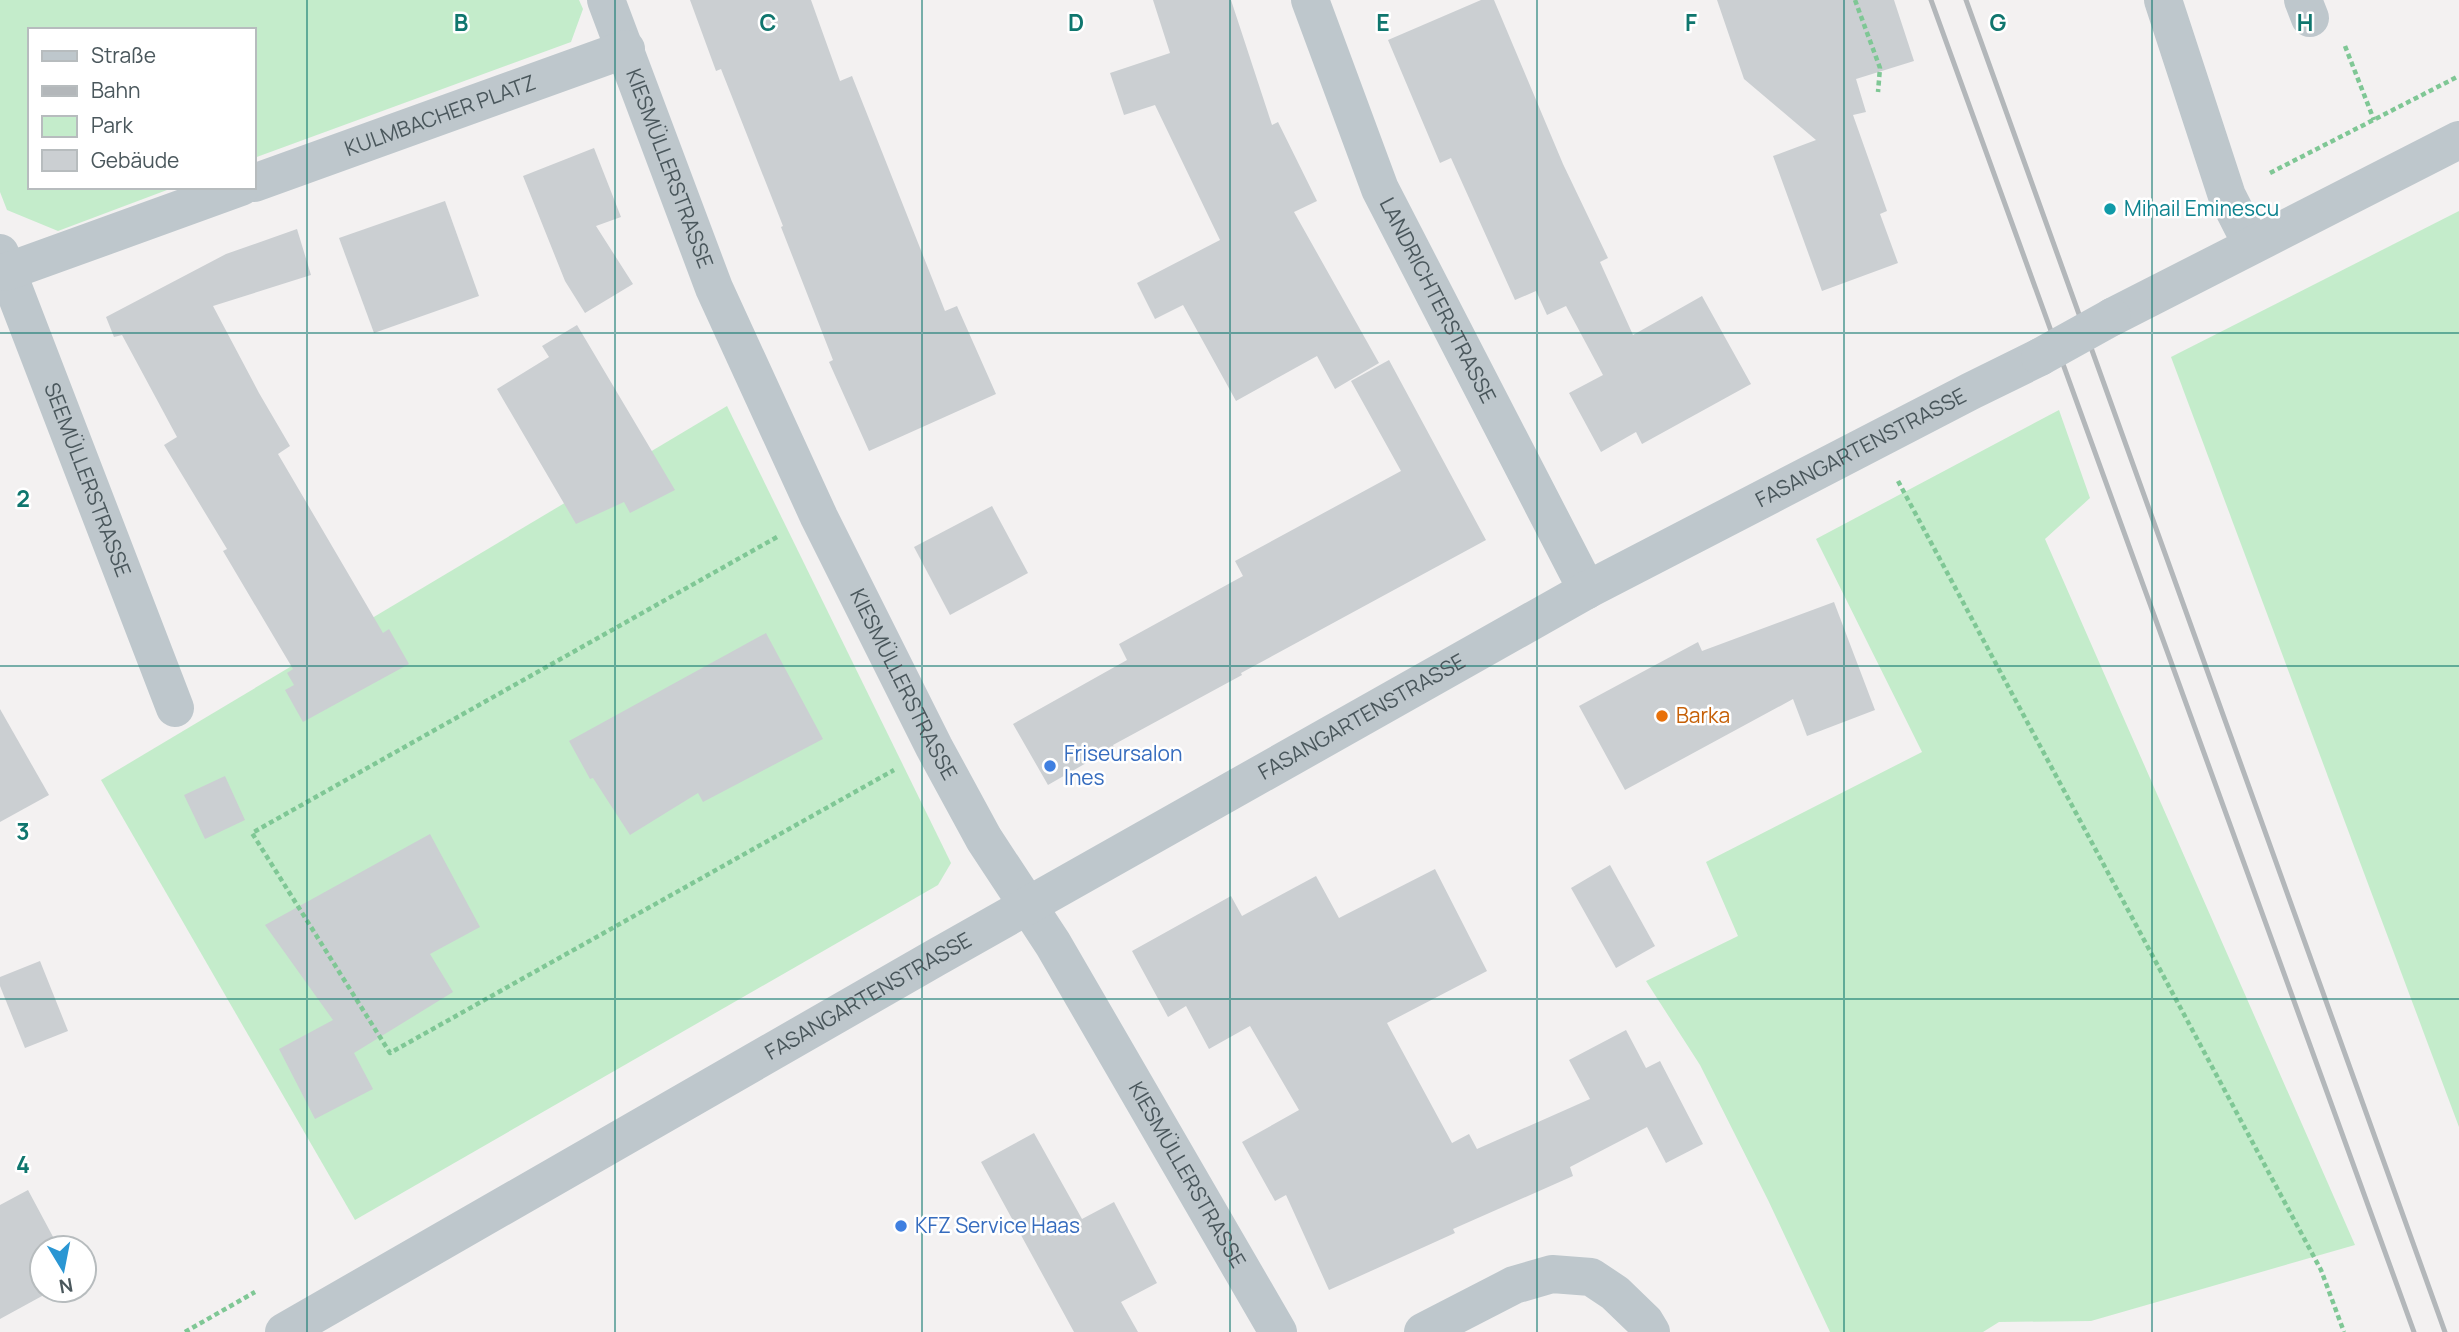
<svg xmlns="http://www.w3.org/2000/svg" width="2459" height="1332" font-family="Manrope,sans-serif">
<rect width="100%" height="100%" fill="#f3f1f1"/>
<!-- green -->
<g fill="#c4eccb">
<path d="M0,0H579L583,9L571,42L254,158V30H30V187H175L58,231L7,210L0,192Z"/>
<path d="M2459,211V1127L2171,357Z"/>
<path d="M727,406L951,863L938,885L355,1220L101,780Z"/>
<path d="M2059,410L2090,498L2045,539L2355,1245L2091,1321L1999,1322L1983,1332H1830L1768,1200L1700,1065L1646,981L1738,936L1706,862L1922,752L1816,539Z"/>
</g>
<!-- building -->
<g fill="#cbcfd2">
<path d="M690,0H811L840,81L852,76L945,311L957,306L996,394L869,451L829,362L833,360L781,227L783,226L721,69L716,71Z"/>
<path d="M1153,0H1231L1272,125L1278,122L1317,201L1294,212L1379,363L1335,389L1317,356L1236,401L1183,305L1155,319L1137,283L1220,240L1155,105L1124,115L1110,73L1170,53Z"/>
<path d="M1481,0H1494L1563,164L1608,258L1600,262L1633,335L1702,296L1751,384L1642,444L1636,432L1601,452L1569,393L1603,375L1566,306L1547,315L1536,291L1515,300L1451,158L1440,163L1388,40Z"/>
<path d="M1717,0H1894L1914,61L1856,79L1866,112L1853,115L1887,211L1880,214L1898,263L1822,291L1773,156L1816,140L1744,79Z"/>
<path d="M594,148L621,217L596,226L633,284L585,313L565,281L523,176Z"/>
<path d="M445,201L479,296L374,333L339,238Z"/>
<path d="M297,229L311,275L213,306L259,393L290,446L278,454L383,633L389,629L409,664L303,722L285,690L294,685L287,673L293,669L223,551L227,549L164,445L177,437L122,335L114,337L106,317L226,254Z"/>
<path d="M577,325L675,490L630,513L624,502L576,524L497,389L549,357L542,346Z"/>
<path d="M1389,360L1486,540L1241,673L1242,675L1113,745L1114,747L1048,785L1013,724L1127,660L1119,644L1243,576L1235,561L1401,471L1351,381Z"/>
<path d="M992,506L1028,573L950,615L914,547Z"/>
<path d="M1834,602L1875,710L1807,736L1793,699L1625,790L1579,706L1698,642L1702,651Z"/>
<path d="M766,633L823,739L703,802L698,793L630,835L593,778L590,779L569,741Z"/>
<path d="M0,709L49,795L0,822Z"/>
<path d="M225,776L245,820L205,839L184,795Z"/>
<path d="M430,834L480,927L430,954L453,992L354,1053L373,1089L315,1119L279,1049L333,1020L265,925Z"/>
<path d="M1610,865L1655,946L1616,968L1571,888Z"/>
<path d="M1435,869L1487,971L1387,1023L1452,1143L1469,1134L1477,1149L1590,1099L1569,1060L1626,1030L1646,1068L1660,1061L1703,1144L1666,1163L1647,1127L1570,1167L1573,1176L1453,1229L1455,1233L1329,1290L1286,1195L1275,1201L1242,1142L1299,1110L1250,1026L1209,1049L1186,1006L1168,1017L1132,951L1231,896L1242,916L1316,876L1339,918Z"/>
<path d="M40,961L68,1031L25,1048L0,986V977Z"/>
<path d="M1034,1133L1082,1219L1114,1202L1157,1283L1121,1302L1138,1332H1074L981,1162Z"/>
<path d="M28,1190L59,1248H42V1290H53L0,1319V1205Z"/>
</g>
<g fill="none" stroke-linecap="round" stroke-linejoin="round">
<!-- path -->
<g stroke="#7fc795" stroke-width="4.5" stroke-dasharray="5 3.5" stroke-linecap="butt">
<path d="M1855,0L1880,68L1878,92"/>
<path d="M2345,46L2374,120"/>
<path d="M2270,173L2459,76"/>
<path d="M1898,481L2321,1270L2344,1332"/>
<path d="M777,537L252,833L390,1053L894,770"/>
<path d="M185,1332L255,1292"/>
</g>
<!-- minor -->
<g stroke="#bec7cc" stroke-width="38">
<path id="s1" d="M606,0L714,288L819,517L934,747L984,839L1053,944L1278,1332"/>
<path id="s2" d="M1310,0L1380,189L1587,590"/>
<path d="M2163,0L2227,196L2252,245"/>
<path d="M2303,0L2310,18"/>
<path id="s3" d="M254,183L626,49"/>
<path id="s4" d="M0,253L175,708"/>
<path d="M6,272L241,187"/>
<path d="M2112,317L2459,140"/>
<path id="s5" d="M284,1332L935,958L1587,590L1971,391L2040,357"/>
<path d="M1423,1332L1514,1285L1552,1274L1591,1277L1615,1293L1645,1322L1651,1332"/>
</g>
<!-- rail -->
<g stroke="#b3b7ba" stroke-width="5">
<path d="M1931,0L2414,1332"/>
<path d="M1966,0L2445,1332"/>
</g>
<!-- minor-bridge -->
<path stroke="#bec7cc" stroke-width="38" d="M2040,357L2112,317"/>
</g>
<!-- grid -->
<path fill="none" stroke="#0f766e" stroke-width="2" stroke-opacity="0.55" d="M307,0V1332M615,0V1332M922,0V1332M1230,0V1332M1537,0V1332M1844,0V1332M2152,0V1332M0,333H2459M0,666H2459M0,999H2459"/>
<!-- markers -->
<circle fill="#0f9aa8" stroke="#fff" stroke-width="2.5" cx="2110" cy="209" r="7"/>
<circle fill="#e8710a" stroke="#fff" stroke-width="2.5" cx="1662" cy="716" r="7"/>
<g fill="#3f7fe0" stroke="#fff" stroke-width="2.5">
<circle cx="1050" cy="766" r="7"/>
<circle cx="901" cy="1226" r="7"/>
</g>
<g text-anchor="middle" stroke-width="5" stroke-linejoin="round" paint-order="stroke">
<!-- street labels -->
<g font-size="21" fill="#4a575c" stroke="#fff">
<text dy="7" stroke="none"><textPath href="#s3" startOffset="198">KULMBACHER PLATZ</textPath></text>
<text dy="7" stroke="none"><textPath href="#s1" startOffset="180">KIESMÜLLERSTRASSE</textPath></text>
<text dy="7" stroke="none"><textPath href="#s2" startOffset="327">LANDRICHTERSTRASSE</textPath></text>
<text dy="7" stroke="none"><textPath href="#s5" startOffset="1808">FASANGARTENSTRASSE</textPath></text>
<text dy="7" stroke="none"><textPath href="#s4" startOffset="243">SEEMÜLLERSTRASSE</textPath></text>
<text dy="7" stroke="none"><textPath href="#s1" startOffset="747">KIESMÜLLERSTRASSE</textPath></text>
<text dy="7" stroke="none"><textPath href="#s5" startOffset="1241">FASANGARTENSTRASSE</textPath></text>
<text dy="7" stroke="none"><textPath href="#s5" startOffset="674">FASANGARTENSTRASSE</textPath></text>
<text dy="7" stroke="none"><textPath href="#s1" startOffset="1314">KIESMÜLLERSTRASSE</textPath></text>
</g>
<!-- culture labels -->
<g font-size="21" fill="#0d838f" stroke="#fff" text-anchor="start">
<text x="2124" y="216">Mihail Eminescu</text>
</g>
<!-- food labels -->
<g font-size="21" fill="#c56008" stroke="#fff" text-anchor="start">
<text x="1676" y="723">Barka</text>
</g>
<!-- shop labels -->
<g font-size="21" fill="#366cbe" stroke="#fff" text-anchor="start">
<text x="1064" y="761">Friseursalon<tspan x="1064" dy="24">Ines</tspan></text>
<text x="915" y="1233">KFZ Service Haas</text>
</g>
</g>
<g font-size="23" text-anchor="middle" font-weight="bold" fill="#0f766e" stroke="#fff" stroke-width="5" stroke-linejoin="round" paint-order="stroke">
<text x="461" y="31">B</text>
<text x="768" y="31">C</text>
<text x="1076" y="31">D</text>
<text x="1383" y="31">E</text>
<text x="1691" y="31">F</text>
<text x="1998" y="31">G</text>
<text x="2305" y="31">H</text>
<text x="23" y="507">2</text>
<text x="23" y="840">3</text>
<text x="23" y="1173">4</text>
</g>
<!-- legend -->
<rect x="28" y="28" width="228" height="161" fill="#ffffff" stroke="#b7bcbe" stroke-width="2"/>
<rect x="42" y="51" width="35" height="10" fill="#bec7cc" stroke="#b7bcbe" stroke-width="2"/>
<text x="91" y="63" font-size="21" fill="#4a575c">Straße</text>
<rect x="42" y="86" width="35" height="10" fill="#b3b7ba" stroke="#b7bcbe" stroke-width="2"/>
<text x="91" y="98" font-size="21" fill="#4a575c">Bahn</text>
<rect x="42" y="116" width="35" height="21" fill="#c4eccb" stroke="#b7bcbe" stroke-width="2"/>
<text x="91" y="133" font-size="21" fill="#4a575c">Park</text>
<rect x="42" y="150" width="35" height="21" fill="#cbcfd2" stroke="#b7bcbe" stroke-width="2"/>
<text x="91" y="168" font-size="21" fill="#4a575c">Gebäude</text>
<!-- north arrow -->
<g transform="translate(63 1269) rotate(170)"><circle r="33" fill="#ffffff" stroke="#b7bcbe" stroke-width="2"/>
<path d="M0-5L12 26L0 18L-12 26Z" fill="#2a96d3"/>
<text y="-10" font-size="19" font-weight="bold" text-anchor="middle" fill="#4a575c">N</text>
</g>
</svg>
